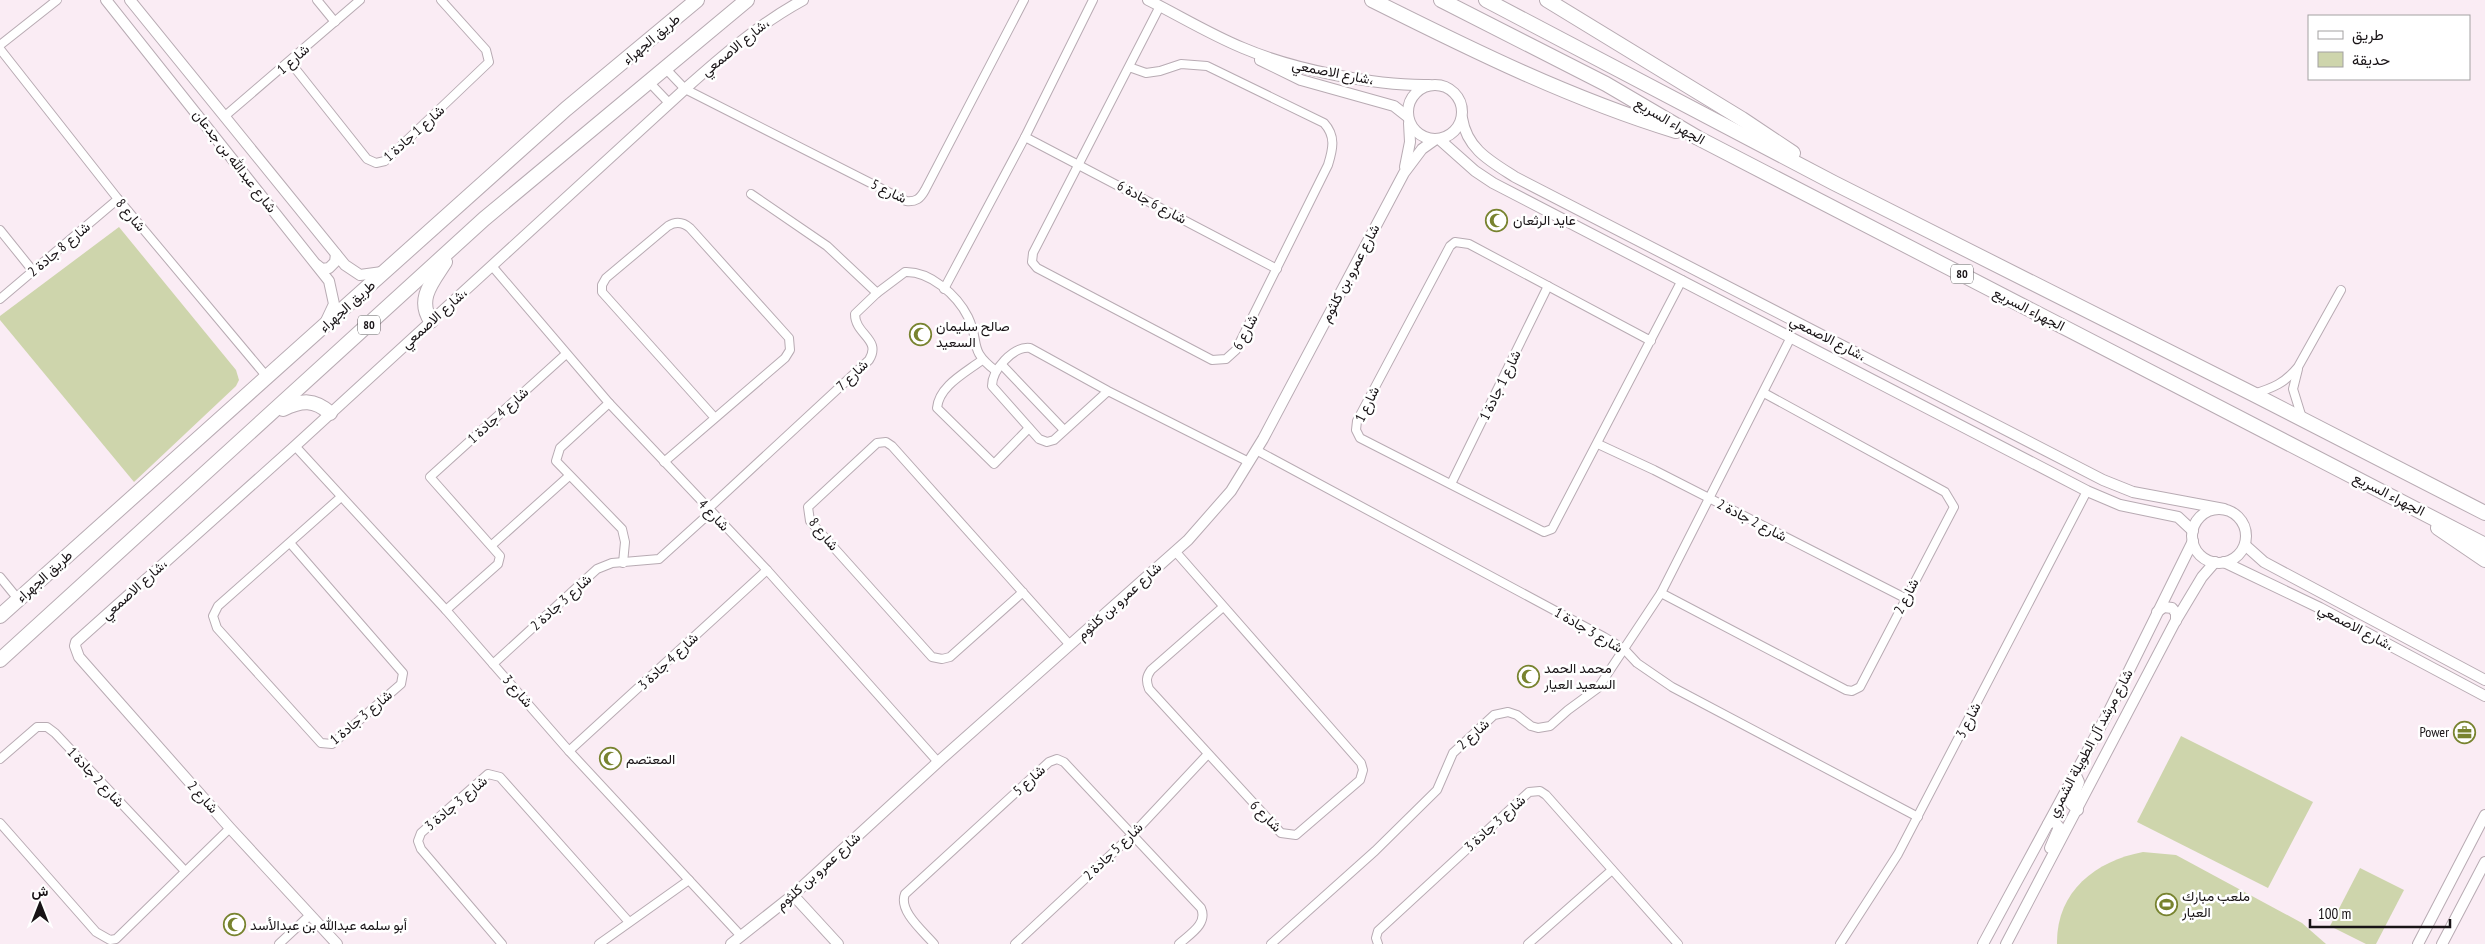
<svg xmlns="http://www.w3.org/2000/svg" width="2485" height="944" font-family="'PT Sans Narrow',Vazirmatn,sans-serif">
<rect width="100%" height="100%" fill="#faecf4"/>
<!-- green -->
<g fill="#ced5ac">
<path d="M119,227L236,370L239,380L236,386L134,482L0,320V316Z"/>
<path d="M2181,736L2313,802L2268,888L2137,822Z"/>
<path d="M2143,852L2176,855L2302,923L2326,944H2057C2056,892 2095,861 2143,852Z"/>
<path d="M2360,868L2404,890L2376,944H2366L2330,926Z"/>
</g>
<g fill="none" stroke-linecap="round" stroke-linejoin="round">
<defs>
<g id="street">
<path d="M317,0L335,22"/>
<path d="M0,45L57,0"/>
<path d="M0,49L118,199L267,377"/>
<path d="M290,62L367,159L376,163L385,161L489,62L486,50L441,0"/>
<path d="M1129,67L1146,73L1160,71L1181,64L1207,66L1324,123C1336,136 1333,149 1328,165L1236,350L1226,359L1212,360L1037,268L1032,262L1033,253L1160,6"/>
<path d="M665,68L685,89L906,201C916,202 920,199 925,190L1024,0"/>
<path d="M649,82L669,103"/>
<path d="M225,116L360,0"/>
<path d="M1025,137L1277,269"/>
<path d="M751,194L827,246L877,293"/>
<path d="M0,230L33,271"/>
<path d="M492,266L609,403L767,570L938,762"/>
<path d="M944,289L1025,137L1093,0"/>
<path d="M0,299L118,199"/>
<path d="M1651,341L1469,244L1455,242L1450,246L1357,421L1356,430L1360,438L1544,532L1552,529L1682,280"/>
<path d="M982,360C965,373 939,386 937,408L994,464L1029,428"/>
<path d="M1002,365L1064,430"/>
<path d="M2298,369L2293,389L2302,418"/>
<path d="M1108,391L1054,440L1047,442L1039,439L992,386C992,370 1013,346 1030,348L1108,391L1249,462"/>
<path d="M2253,394C2273,388 2285,383 2298,367L2341,290"/>
<path d="M609,403L560,448L556,461L622,529L625,542L623,563"/>
<path d="M1598,444L1654,470L1905,598"/>
<path d="M295,446L446,610L569,751L741,936"/>
<path d="M1256,450L1604,637L1624,649L1637,663L1672,687L1918,817"/>
<path d="M664,462L785,358L790,350L789,338L690,228C683,222 676,221 668,226L606,278L602,285V292L715,418"/>
<path d="M1451,484L1548,286"/>
<path d="M708,509L869,360C882,339 855,335 855,314L877,293L905,272C930,271 957,295 968,317C981,344 967,349 996,371"/>
<path d="M290,543L403,673L401,684L332,744L321,743L217,628L213,616L218,606L341,497"/>
<path d="M492,545L569,476"/>
<path d="M1175,551L1361,763L1363,770L1360,780L1296,835L1281,833L1149,689C1146,681 1146,677 1151,670L1223,607"/>
<path d="M0,577L18,599"/>
<path d="M1023,592L950,657L942,659L932,657L810,521L808,507L877,443L886,442L892,446L1010,578L1070,645"/>
<path d="M1661,593L1846,690L1852,691L1860,687L1954,507L1945,492L1764,393"/>
<path d="M446,610L498,564L500,556L430,477L566,354"/>
<path d="M493,664L597,569L612,563L659,559L711,512"/>
<path d="M569,751L767,570"/>
<path d="M0,759L37,727H47L55,733L185,871"/>
<path d="M0,823L96,932L110,940L116,939L230,828"/>
<path d="M279,944L310,915"/>
<path d="M502,944L421,849L418,841L421,833L488,774L500,777L629,922"/>
<path d="M599,944L689,880"/>
<path d="M934,944C924,932 898,911 905,894L1049,762L1057,759L1064,762L1201,908C1208,924 1190,934 1179,944"/>
<path d="M1015,944L1132,835L1207,755"/>
<path d="M1271,944L1375,851L1437,790L1453,753L1494,715L1508,712L1517,715L1531,726L1538,728L1550,726L1568,710L1598,688L1661,593L1791,337"/>
<path d="M1378,944L1376,938L1378,931L1529,792L1540,791L1546,795L1678,944"/>
<path d="M1528,944L1612,870"/>
<path d="M1840,944L1898,854L2087,491"/>
</g>
<g id="secondary">
<path d="M106,0L329,281L334,304L326,321"/>
<path d="M130,0L345,265L360,275L382,272"/>
<path d="M1148,0C1180,16 1211,35 1243,48C1292,69 1375,86 1429,85"/>
<path d="M1260,60L1301,80L1394,106L1408,117"/>
<circle cx="1435" cy="112" r="27"/>
<path d="M1462,118C1467,149 1490,161 1515,177L2103,480L2133,492L2224,509"/>
<path d="M1439,139L1475,171L1493,183L2087,491L2120,505L2178,517L2193,531"/>
<path d="M1405,167L1410,142L1409,123"/>
<path d="M317,265L322,269L329,268L335,262L336,254"/>
<circle cx="2219" cy="536" r="27"/>
<path d="M2245,545L2264,562L2485,680"/>
<path d="M2224,562L2320,608L2485,696"/>
<path d="M2157,612L2164,607L2172,608L2176,613V621"/>
<path d="M2075,773L2079,782L2071,804L2078,810"/>
<path d="M2048,824L2054,821L2059,827L2050,848"/>
<path d="M793,895L838,944"/>
<path d="M337,944L230,828L79,657L75,646L76,642L295,446L685,89C722,56 759,24 803,0"/>
<path d="M731,944L793,895L938,762L1188,540L1231,491L1263,439L1404,173L1422,149L1436,139"/>
<path d="M1983,944L2109,711L2193,541"/>
<path d="M2006,944L2175,622L2202,577L2215,562"/>
<path d="M2418,944L2485,815"/>
<path d="M2442,944L2485,862"/>
</g>
<g id="highway">
<path d="M1372,0C1470,49 1571,99 1676,131"/>
<path d="M1441,0L1606,84L1698,138L2485,545"/>
<path d="M1486,0L1834,183L2253,394L2485,513"/>
<path d="M1547,0L1742,119L1793,153"/>
<path d="M431,321C416,299 433,281 445,262"/>
<path d="M283,409C302,400 314,399 330,413"/>
<path d="M2438,528L2485,560"/>
<path d="M0,616L566,109L697,0"/>
<path d="M0,660L484,219L747,0"/>
</g>
</defs>
<!-- street casing -->
<use href="#street" stroke="#b8abb3" stroke-width="10"/>
<!-- secondary casing -->
<use href="#secondary" stroke="#b8abb3" stroke-width="12"/>
<!-- highway casing -->
<use href="#highway" stroke="#b8abb3" stroke-width="16"/>
<!-- street -->
<use href="#street" stroke="#fff" stroke-width="8"/>
<!-- secondary -->
<use href="#secondary" stroke="#fff" stroke-width="10"/>
<!-- highway -->
<use href="#highway" stroke="#fff" stroke-width="14"/>
</g>
<!-- icons -->
<defs>
<symbol id="mosque-ring" viewBox="-11 -11 22 22"><circle r="9.5" fill="#fff" stroke="#78832f" stroke-width="1.5"/><path d="M3.5-4.9A6 6 0 1 0 3.5 4.9A5 5 0 1 1 3.5-4.9Z" fill="#78832f"/></symbol>
<symbol id="office-ring" viewBox="-11 -11 22 22"><circle r="9.5" fill="#fff" stroke="#78832f" stroke-width="1.5"/><path d="M-6-3h4V-5.5h4V-3h4V5H-6ZM-1-4.5V-3h2v-1.5ZM-6 0V1H6V0Z" fill="#78832f"/></symbol>
<symbol id="stadium-ring" viewBox="-11 -11 22 22"><circle r="9.5" fill="#fff" stroke="#78832f" stroke-width="1.5"/><path d="M0-5a6.5 5 0 1 0 0 10a6.5 5 0 1 0 0-10ZM-3.5-1.8h7v3.6h-7Z" fill="#78832f"/></symbol>
</defs>
<g fill-rule="evenodd">
<use href="#mosque-ring" x="1484" y="208" width="25" height="25"/>
<use href="#mosque-ring" x="908" y="322" width="25" height="25"/>
<use href="#mosque-ring" x="1516" y="664" width="25" height="25"/>
<use href="#office-ring" x="2452" y="720" width="25" height="25"/>
<use href="#mosque-ring" x="598" y="746" width="25" height="25"/>
<use href="#stadium-ring" x="2154" y="892" width="25" height="25"/>
<use href="#mosque-ring" x="222" y="912" width="25" height="25"/>
</g>
<g text-anchor="middle" stroke-width="5" stroke-linejoin="round" paint-order="stroke">
<!-- shield labels -->
<g fill="#fff" stroke="#5d5a5c" stroke-width="1">
<rect x="1951" y="264.5" width="22" height="19" rx="4"/>
<rect x="358" y="315.5" width="22" height="19" rx="4"/>
</g>
<g font-size="12" font-weight="bold" fill="#181316">
<text x="1962" y="278">80</text>
<text x="369" y="329">80</text>
</g>
<!-- street labels -->
<g font-size="14" fill="#181316" stroke="#fff">
<text transform="translate(651 39) rotate(-40)" y="5">طريق الجهراء</text>
<text transform="translate(735 47) rotate(-39)" y="5">شارع الاصمعي،</text>
<text transform="translate(293 59) rotate(-41)" y="5">شارع 1</text>
<text transform="translate(1333 72) rotate(11)" y="5">شارع الاصمعي،</text>
<text transform="translate(1670 121) rotate(30)" y="5">الجهراء السريع</text>
<text transform="translate(414 133) rotate(-42)" y="5">شارع 1 جادة 1</text>
<text transform="translate(235 161) rotate(52)" y="5">شارع عبدالله بن جدعان</text>
<text transform="translate(889 191) rotate(25)" y="5">شارع 5</text>
<text transform="translate(1152 202) rotate(28)" y="5">شارع 6 جادة 6</text>
<text transform="translate(131 215) rotate(50)" y="5">شارع 8</text>
<text transform="translate(59 249) rotate(-40)" y="5">شارع 8 جادة 2</text>
<text transform="translate(1350 273) rotate(-62)" y="5">شارع عمرو بن كلثوم</text>
<text transform="translate(347 306) rotate(-42)" y="5">طريق الجهراء</text>
<text transform="translate(2029 309) rotate(27)" y="5">الجهراء السريع</text>
<text transform="translate(434 318) rotate(-42)" y="5">شارع الاصمعي،</text>
<text transform="translate(1245 332) rotate(-62)" y="5">شارع 6</text>
<text transform="translate(1828 338) rotate(27)" y="5">شارع الاصمعي،</text>
<text transform="translate(852 375) rotate(-44)" y="5">شارع 7</text>
<text transform="translate(1500 385) rotate(-64)" y="5">شارع 1 جادة 1</text>
<text transform="translate(1367 404) rotate(-64)" y="5">شارع 1</text>
<text transform="translate(498 415) rotate(-42)" y="5">شارع 4 جادة 1</text>
<text transform="translate(2389 494) rotate(27)" y="5">الجهراء السريع</text>
<text transform="translate(714 515) rotate(46)" y="5">شارع 4</text>
<text transform="translate(1752 520) rotate(27)" y="5">شارع 2 جادة 2</text>
<text transform="translate(824 534) rotate(51)" y="5">شارع 8</text>
<text transform="translate(44 576) rotate(-42)" y="5">طريق الجهراء</text>
<text transform="translate(134 589) rotate(-42)" y="5">شارع الاصمعي،</text>
<text transform="translate(1906 596) rotate(-63)" y="5">شارع 2</text>
<text transform="translate(1119 601) rotate(-42)" y="5">شارع عمرو بن كلثوم</text>
<text transform="translate(561 602) rotate(-42)" y="5">شارع 3 جادة 2</text>
<text transform="translate(2356 627) rotate(28)" y="5">شارع الاصمعي،</text>
<text transform="translate(1589 630) rotate(30)" y="5">شارع 3 جادة 1</text>
<text transform="translate(668 661) rotate(-43)" y="5">شارع 4 جادة 3</text>
<text transform="translate(518 691) rotate(49)" y="5">شارع 3</text>
<text transform="translate(361 717) rotate(-40)" y="5">شارع 3 جادة 1</text>
<text transform="translate(1968 720) rotate(-63)" y="5">شارع 3</text>
<text transform="translate(1473 734) rotate(-42)" y="5">شارع 2</text>
<text transform="translate(2090 743) rotate(-62)" y="5">شارع مرشد آل الطويلة الشمري</text>
<text transform="translate(96 777) rotate(47)" y="5">شارع 2 جادة 1</text>
<text transform="translate(1029 780) rotate(-42)" y="5">شارع 5</text>
<text transform="translate(203 797) rotate(48)" y="5">شارع 2</text>
<text transform="translate(456 803) rotate(-40)" y="5">شارع 3 جادة 3</text>
<text transform="translate(1266 816) rotate(45)" y="5">شارع 6</text>
<text transform="translate(1495 823) rotate(-42)" y="5">شارع 3 جادة 3</text>
<text transform="translate(1113 851) rotate(-44)" y="5">شارع 5 جادة 2</text>
<text transform="translate(818 871) rotate(-42)" y="5">شارع عمرو بن كلثوم</text>
</g>
<!-- poi labels -->
<g font-size="14" fill="#181316" stroke="#fff" text-anchor="start">
<text x="1513" y="225">عايد الرثعان</text>
<text x="936" y="331">صالح سليمان<tspan x="936" dy="16">السعيد</tspan></text>
<text x="1544" y="673">محمد الحمد<tspan x="1544" dy="16">السعيد العيار</tspan></text>
<text x="2449" y="737" text-anchor="end">Power</text>
<text x="626" y="764">المعتصم</text>
<text x="2182" y="901">ملعب مبارك<tspan x="2182" dy="16">العيار</tspan></text>
<text x="250" y="930">أبو سلمه عبدالله بن عبدالأسد</text>
</g>
</g>
<!-- legend -->
<rect x="2308" y="15" width="162" height="65" fill="#ffffff" stroke="#a3a1a2"/>
<rect x="2318" y="31" width="25" height="8" fill="#ffffff" stroke="#a3a1a2"/>
<text x="2352" y="40" font-size="15" fill="#181316">طريق</text>
<rect x="2318" y="52" width="25" height="15" fill="#ced5ac" stroke="#a3a1a2"/>
<text x="2352" y="65" font-size="15" fill="#181316">حديقة</text>
<!-- north arrow -->
<g transform="translate(40 904)" stroke="#ffffff" stroke-width="4" paint-order="stroke">
<path d="M0-4L9 19L0 12L-9 19Z" fill="#181316"/>
<text y="-8" font-size="14" font-weight="bold" text-anchor="middle" fill="#181316">ش</text>
</g>
<!-- scale -->
<path d="M2310 919v8h140v-8" fill="none" stroke="#181316" stroke-width="2.5"/>
<text x="2318" y="919" font-size="15" fill="#181316" stroke="#ffffff" stroke-width="4" paint-order="stroke">100 m</text>
</svg>
